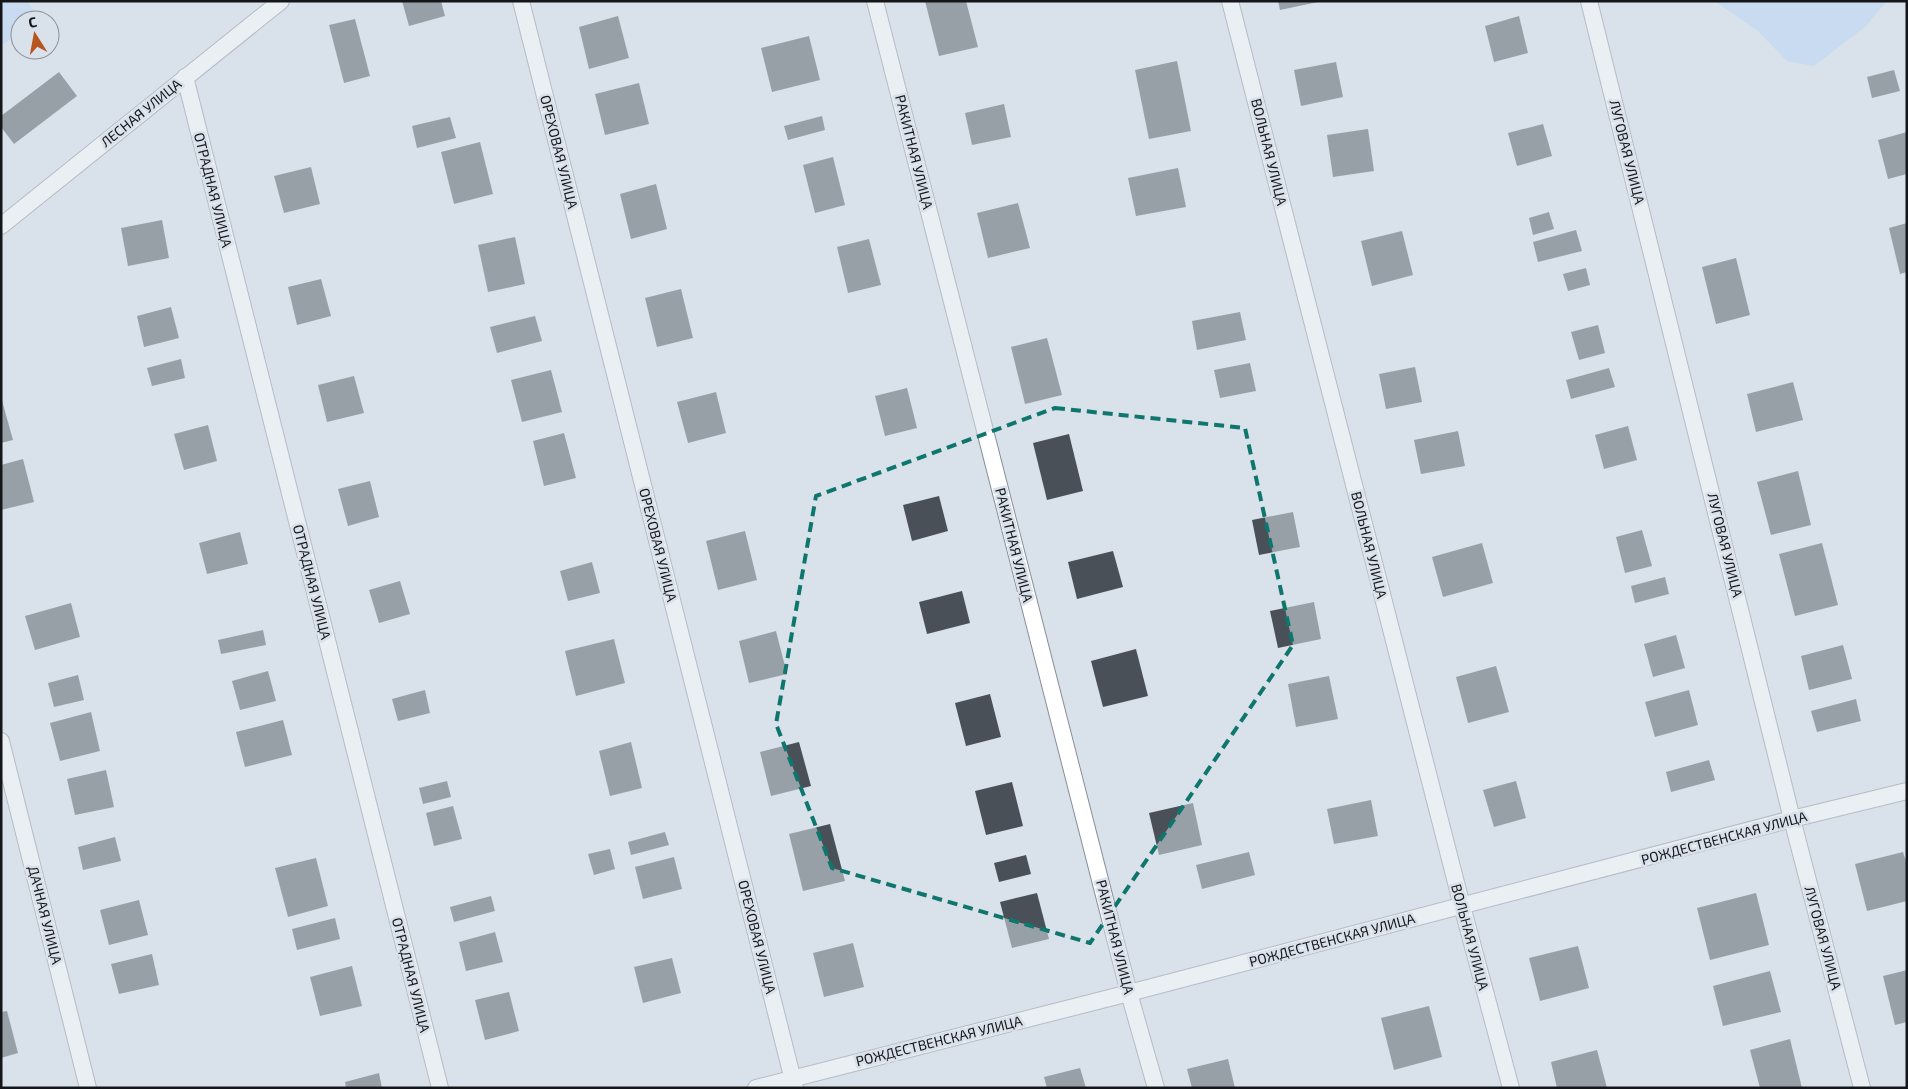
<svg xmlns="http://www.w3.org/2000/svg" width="1908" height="1089" font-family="'Exo 2',sans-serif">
<rect width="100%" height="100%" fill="#d9e1ea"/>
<!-- green -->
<g fill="#b4d2fa">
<path d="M1,1H27L39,18L36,20H20V32L1,46Z"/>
<path d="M1715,1H1887L1866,26L1814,66L1787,61L1758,31Z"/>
</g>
<!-- building -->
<g fill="#4a5058">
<path d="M402,1H441L445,16L409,26Z"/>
<path d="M925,1H966L978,47L939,56Z"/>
<path d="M1278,1H1318V2L1280,10Z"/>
<path d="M618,16L629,58L589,69L579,27Z"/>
<path d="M1519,16L1528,53L1494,62L1485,26Z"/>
<path d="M355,19L370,76L344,83L329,25Z"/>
<path d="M809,36L820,80L772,92L761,48Z"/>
<path d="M1177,61L1191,131L1149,139L1135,70Z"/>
<path d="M1336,62L1343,97L1301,106L1294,70Z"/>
<path d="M1894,70L1900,91L1872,98L1867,77Z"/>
<path d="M59,72L77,96L14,144L1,127V116Z"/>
<path d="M639,83L649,124L605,135L595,94Z"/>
<path d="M1004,104L1011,137L972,145L965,113Z"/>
<path d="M822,116L825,130L788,140L784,126Z"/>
<path d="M450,117L456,138L417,148L412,126Z"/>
<path d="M1543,124L1552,156L1517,166L1508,133Z"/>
<path d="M1368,129L1374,171L1333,177L1327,135Z"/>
<path d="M1907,132V174L1888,179L1878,140Z"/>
<path d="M480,142L493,194L454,204L441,152Z"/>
<path d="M833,157L845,205L815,213L803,165Z"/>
<path d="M311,167L320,204L284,213L274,176Z"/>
<path d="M1178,168L1186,207L1136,216L1128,178Z"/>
<path d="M656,184L667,229L631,239L620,194Z"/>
<path d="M1018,203L1030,248L988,258L977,213Z"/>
<path d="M1549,212L1554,229L1533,235L1529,218Z"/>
<path d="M162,220L169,258L128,266L121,228Z"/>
<path d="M1907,223V272L1900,274L1889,228Z"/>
<path d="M1576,230L1582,251L1538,262L1533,242Z"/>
<path d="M1402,231L1413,275L1372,286L1361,241Z"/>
<path d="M515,237L525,284L488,292L478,245Z"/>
<path d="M869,239L881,285L848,293L837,247Z"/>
<path d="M1736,258L1750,315L1716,324L1702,267Z"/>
<path d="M1586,268L1590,285L1568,291L1563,274Z"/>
<path d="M321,279L331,316L297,325L288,287Z"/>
<path d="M681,289L693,338L657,347L645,298Z"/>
<path d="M171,307L179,338L144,347L137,316Z"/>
<path d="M1240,312L1246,340L1197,350L1192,321Z"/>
<path d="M535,316L542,341L497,353L490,327Z"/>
<path d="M1598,325L1605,353L1579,360L1571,332Z"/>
<path d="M1047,338L1062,395L1025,404L1011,347Z"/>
<path d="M181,359L185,378L152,386L147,368Z"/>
<path d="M1250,363L1256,391L1220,398L1214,370Z"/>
<path d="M1415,367L1422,402L1386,409L1379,374Z"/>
<path d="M1609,368L1615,387L1571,399L1566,380Z"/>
<path d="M551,370L562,412L522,422L511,380Z"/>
<path d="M354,376L364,413L327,422L318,385Z"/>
<path d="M1793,382L1803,420L1756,432L1747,394Z"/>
<path d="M907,388L917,428L885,436L875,396Z"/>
<path d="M716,392L726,433L688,443L677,402Z"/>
<path d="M1,397L13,440L1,443Z"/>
<path d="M208,425L217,461L184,470L174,434Z"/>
<path d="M1628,426L1637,460L1604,469L1595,435Z"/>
<path d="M1458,431L1465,466L1421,474L1414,440Z"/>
<path d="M564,433L576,478L544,486L533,441Z"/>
<path d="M1069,434L1083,491L1047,500L1033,443Z"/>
<path d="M23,459L34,502L1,510V465Z"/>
<path d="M1798,471L1811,525L1771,535L1757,482Z"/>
<path d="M370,481L379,517L348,526L338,489Z"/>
<path d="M939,496L948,531L912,541L903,505Z"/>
<path d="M1293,512L1300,547L1259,555L1252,520Z"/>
<path d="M1642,530L1652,566L1625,573L1616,537Z"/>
<path d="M745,531L757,580L718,590L706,541Z"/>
<path d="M240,532L248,564L207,574L199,543Z"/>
<path d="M1482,543L1493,583L1443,597L1432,557Z"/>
<path d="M1822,543L1838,605L1795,616L1779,554Z"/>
<path d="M1113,551L1123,587L1077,599L1068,562Z"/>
<path d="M592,562L600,593L568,601L560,571Z"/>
<path d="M1665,577L1669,594L1635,603L1631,586Z"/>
<path d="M400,581L410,614L379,623L369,590Z"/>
<path d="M962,591L970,623L927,634L919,602Z"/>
<path d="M1314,602L1321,639L1278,648L1270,611Z"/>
<path d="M71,603L80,637L35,650L25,616Z"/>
<path d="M263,630L266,645L221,654L218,640Z"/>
<path d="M776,631L787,674L749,683L739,641Z"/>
<path d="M1676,635L1685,668L1653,677L1644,644Z"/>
<path d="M614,639L625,683L576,696L565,651Z"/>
<path d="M1843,645L1852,679L1809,690L1801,656Z"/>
<path d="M1136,649L1148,696L1103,707L1091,661Z"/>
<path d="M1496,666L1509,712L1468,723L1456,677Z"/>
<path d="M268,671L276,701L240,710L232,681Z"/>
<path d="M78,675L84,700L54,707L48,683Z"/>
<path d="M1329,676L1338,719L1296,727L1288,684Z"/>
<path d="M425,690L430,713L398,721L392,699Z"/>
<path d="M1689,690L1698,725L1655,737L1645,702Z"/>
<path d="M990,694L1001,737L966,746L955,703Z"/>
<path d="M1856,699L1861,721L1817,732L1811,711Z"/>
<path d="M91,712L100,751L60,761L50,723Z"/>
<path d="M283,720L292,755L245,767L236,732Z"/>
<path d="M631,742L642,788L610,796L599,751Z"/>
<path d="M799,742L811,786L771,796L760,752Z"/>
<path d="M1709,760L1715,780L1671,792L1666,772Z"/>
<path d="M106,770L114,807L75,815L67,779Z"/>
<path d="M447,781L451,797L423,804L419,788Z"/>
<path d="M1516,781L1526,818L1494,827L1483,790Z"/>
<path d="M1012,782L1023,826L986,835L975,791Z"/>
<path d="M1371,800L1378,836L1334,844L1327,809Z"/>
<path d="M1193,803L1202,845L1159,855L1149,813Z"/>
<path d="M453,806L462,839L434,846L426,813Z"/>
<path d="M830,824L845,881L803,891L789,834Z"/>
<path d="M665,832L669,845L631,855L628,842Z"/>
<path d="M115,837L121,861L83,870L78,847Z"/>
<path d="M610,849L615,869L594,875L588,854Z"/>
<path d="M1249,852L1255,875L1202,889L1196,865Z"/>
<path d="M1903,852L1907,865V901L1867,911L1855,864Z"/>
<path d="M1026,855L1031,874L999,882L994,863Z"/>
<path d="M674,857L682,889L643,899L635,867Z"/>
<path d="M316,858L328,906L288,917L275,868Z"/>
<path d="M1037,893L1049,939L1012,948L1000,902Z"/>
<path d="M1756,893L1769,945L1710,960L1697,908Z"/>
<path d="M491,896L495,911L454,922L450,907Z"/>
<path d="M139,900L148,935L109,945L100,910Z"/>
<path d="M335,918L340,939L297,950L292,929Z"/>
<path d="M495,932L503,962L466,971L459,942Z"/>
<path d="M853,943L864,987L824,997L813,953Z"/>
<path d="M1578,946L1589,988L1540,1001L1529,958Z"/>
<path d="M152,954L159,985L119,994L111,964Z"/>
<path d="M672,958L681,993L643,1003L634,967Z"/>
<path d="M352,966L362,1006L320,1016L310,977Z"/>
<path d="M1907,970V1022L1895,1025L1883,976Z"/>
<path d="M1770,971L1781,1012L1723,1026L1713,986Z"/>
<path d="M509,992L519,1031L485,1040L475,1000Z"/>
<path d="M1429,1006L1442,1057L1394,1070L1381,1018Z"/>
<path d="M7,1011L18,1053L1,1058V1012Z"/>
<path d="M1790,1039L1802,1088H1760L1750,1050Z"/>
<path d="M1597,1050L1607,1088H1557L1551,1062Z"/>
<path d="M1228,1059L1235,1088H1192L1187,1069Z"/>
<path d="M1080,1068L1086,1088H1047L1044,1077Z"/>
<path d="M379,1073L382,1088H346L345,1082Z"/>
</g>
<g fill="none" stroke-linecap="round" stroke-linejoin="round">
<defs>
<g id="street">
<path d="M521,1L795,1088"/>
<path d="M875,1L1129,993L1156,1088"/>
<path d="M1230,1L1462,906L1511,1088"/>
<path d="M1589,1L1792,819L1862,1088"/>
<path d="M185,77L440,1088"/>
<path d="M1,226L281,1"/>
<path d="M1,741L88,1088"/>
<path d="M756,1088L1129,993L1792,819L1907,791"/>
</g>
</defs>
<!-- street casing -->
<use href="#street" stroke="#878e97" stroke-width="18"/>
<!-- street -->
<use href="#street" stroke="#fff" stroke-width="16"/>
</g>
<!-- marked area -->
<path d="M0 0H1908V1089H0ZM1055,408L1245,428L1293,645L1090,943L832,868L776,724L816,496Z" fill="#d9e1ea" fill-opacity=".55" fill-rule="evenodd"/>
<path fill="none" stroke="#0f766e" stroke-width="4" stroke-dasharray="10 6" stroke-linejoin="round" d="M1055,408L1245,428L1293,645L1090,943L832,868L776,724L816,496Z"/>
<g text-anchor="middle" stroke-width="5" stroke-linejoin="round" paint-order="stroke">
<!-- street labels -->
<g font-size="14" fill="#14161a" stroke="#d9e1ea">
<text transform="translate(141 113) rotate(-39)" y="5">ЛЕСНАЯ УЛИЦА</text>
<text transform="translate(559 152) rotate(76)" y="5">ОРЕХОВАЯ УЛИЦА</text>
<text transform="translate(914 152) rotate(76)" y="5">РАКИТНАЯ УЛИЦА</text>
<text transform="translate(1269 152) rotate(76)" y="5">ВОЛЬНАЯ УЛИЦА</text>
<text transform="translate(1627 152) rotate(76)" y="5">ЛУГОВАЯ УЛИЦА</text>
<text transform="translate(213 190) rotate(76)" y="5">ОТРАДНАЯ УЛИЦА</text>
<text transform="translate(658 545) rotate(76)" y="5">ОРЕХОВАЯ УЛИЦА</text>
<text transform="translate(1014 545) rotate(76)" y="5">РАКИТНАЯ УЛИЦА</text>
<text transform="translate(1369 545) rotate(76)" y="5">ВОЛЬНАЯ УЛИЦА</text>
<text transform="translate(1725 545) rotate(76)" y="5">ЛУГОВАЯ УЛИЦА</text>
<text transform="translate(312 582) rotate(76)" y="5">ОТРАДНАЯ УЛИЦА</text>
<text transform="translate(1724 838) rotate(-15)" y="5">РОЖДЕСТВЕНСКАЯ УЛИЦА</text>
<text transform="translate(45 915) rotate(76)" y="5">ДАЧНАЯ УЛИЦА</text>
<text transform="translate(757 937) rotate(76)" y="5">ОРЕХОВАЯ УЛИЦА</text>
<text transform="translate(1115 937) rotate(76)" y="5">РАКИТНАЯ УЛИЦА</text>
<text transform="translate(1470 937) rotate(75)" y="5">ВОЛЬНАЯ УЛИЦА</text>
<text transform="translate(1823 938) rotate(75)" y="5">ЛУГОВАЯ УЛИЦА</text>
<text transform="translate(1332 940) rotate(-15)" y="5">РОЖДЕСТВЕНСКАЯ УЛИЦА</text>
<text transform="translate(411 975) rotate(76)" y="5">ОТРАДНАЯ УЛИЦА</text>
<text transform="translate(939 1041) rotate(-14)" y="5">РОЖДЕСТВЕНСКАЯ УЛИЦА</text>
</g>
</g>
<!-- border -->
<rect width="1908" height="1089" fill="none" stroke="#14161a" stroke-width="5"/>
<!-- north arrow -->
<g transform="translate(35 35) rotate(349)"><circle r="24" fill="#d9e1ea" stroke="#8a9097"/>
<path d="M0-4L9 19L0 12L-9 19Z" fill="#b8541e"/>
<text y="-8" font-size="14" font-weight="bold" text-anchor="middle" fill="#14161a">С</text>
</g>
</svg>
